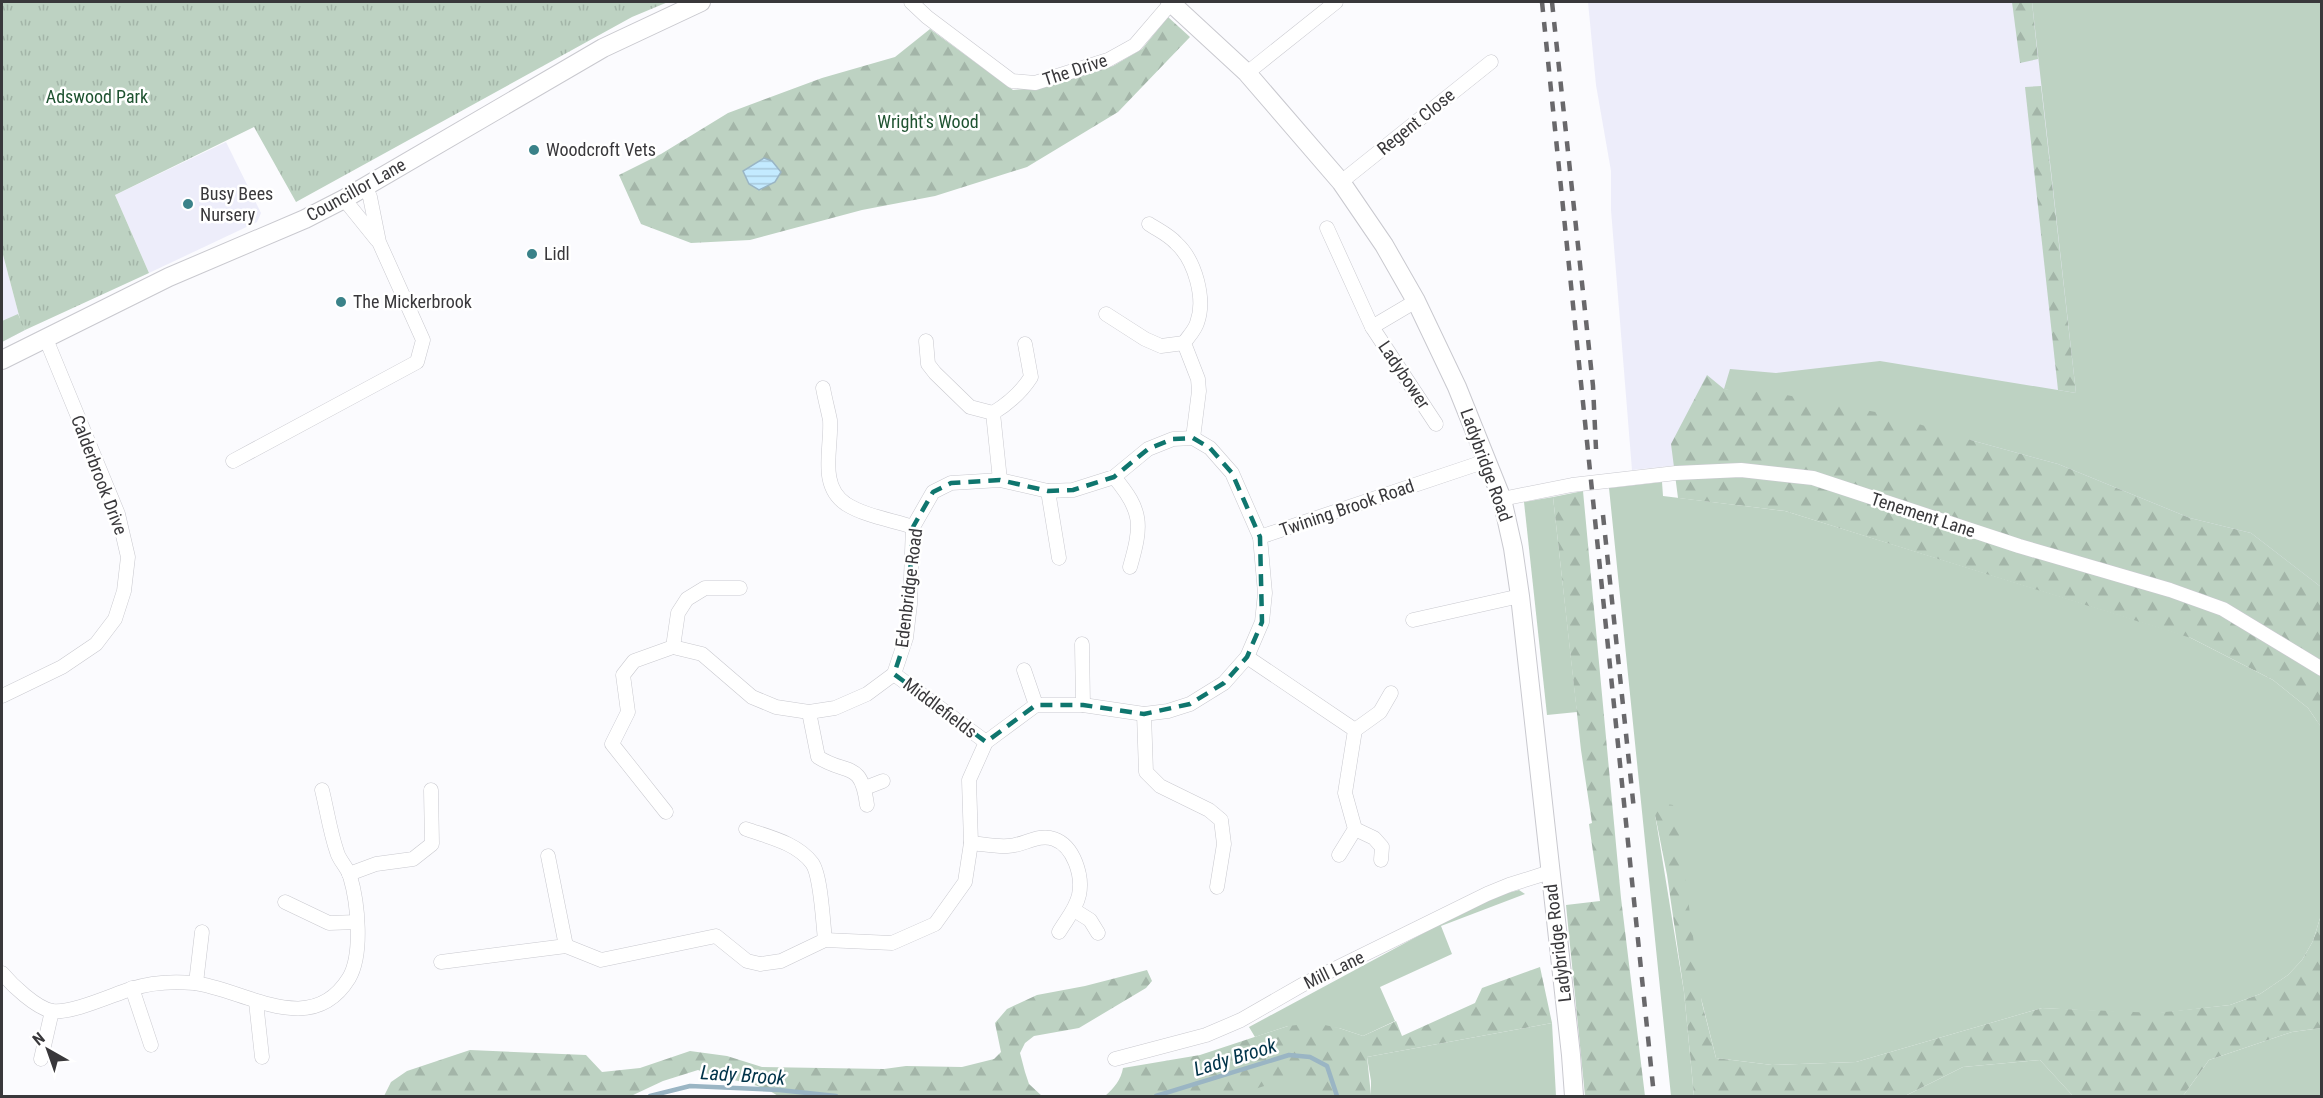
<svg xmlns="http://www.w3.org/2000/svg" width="2323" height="1098" font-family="'Roboto Condensed',sans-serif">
<defs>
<pattern id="forest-firs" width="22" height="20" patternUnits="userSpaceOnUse" patternTransform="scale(1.5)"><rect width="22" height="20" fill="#bdd2c2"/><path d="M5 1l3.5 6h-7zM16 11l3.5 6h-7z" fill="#a3b5a8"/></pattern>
<pattern id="park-tufts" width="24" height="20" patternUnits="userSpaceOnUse" patternTransform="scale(1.5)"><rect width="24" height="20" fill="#bdd2c2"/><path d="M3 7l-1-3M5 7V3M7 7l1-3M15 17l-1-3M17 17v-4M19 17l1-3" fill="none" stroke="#a3b5a8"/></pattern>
<pattern id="water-rules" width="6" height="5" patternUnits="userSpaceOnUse" patternTransform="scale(1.5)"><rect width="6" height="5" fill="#c3eaff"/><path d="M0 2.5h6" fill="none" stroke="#a8c9db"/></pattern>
</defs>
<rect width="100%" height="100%" fill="#fbfbfe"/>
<!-- built -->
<g fill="#ededfa">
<path d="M1588,2H2321V657L1699,463L1632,470L1611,210V171L1596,85Z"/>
<path d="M226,142L261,213L257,222L149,273L115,195Z"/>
<path d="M2,251L21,323L25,330L2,342Z"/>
</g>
<!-- grass -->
<g fill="#bdd2c2">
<path d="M2032,2H2321V587L2251,533L2190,518L2058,464L1974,441L1724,389L1730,369L1776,373L1880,361L2076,393Z"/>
<path d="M18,314L25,330L2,342V321Z"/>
<path d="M1662,482L1663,496L1785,511L2187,636L2273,680L2308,708L2321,727V915L2313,941L2302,960L2288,975L2260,994L2230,1005L2152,1014L2042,1008L1856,1062L1772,1065L1716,1058L1655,814L1684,992L1694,1096H1671L1609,488Z"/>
<path d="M1553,497L1577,712L1547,715L1524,502Z"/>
<path d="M1519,890L1525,894L1441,926L1452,954L1380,987L1395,1021L1363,1036L1339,1028L1288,1026L1255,1037L1249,1027L1457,915L1504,894Z"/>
<path d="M1552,1023L1556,1096H1373L1371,1095V1081L1367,1057Z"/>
<path d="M2321,1028V1096H2183L2209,1060L2292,1032Z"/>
<path d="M1289,1055L1337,1096H1159Z"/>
<path d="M2040,1060L2073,1096H1905L1963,1067Z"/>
</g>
<!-- forest -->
<g fill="url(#forest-firs)">
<path d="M2012,2H2032L2038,59L2020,63Z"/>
<path d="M1168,17L1190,37L1118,112L1027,167L935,196L862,210L750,240L691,243L641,224L619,175L661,154L728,113L822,78L895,57L930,29L1013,90L1038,88L1113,66L1142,49Z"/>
<path d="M2041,86L2076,393L2058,390L2025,87Z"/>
<path d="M1707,375L1724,389L1781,394L1886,414L1974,441L2058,464L2190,518L2251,533L2321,587V727L2308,708L2273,680L2191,638L1785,511L1678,498L1671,444Z"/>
<path d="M1583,491L1621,898L1645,1096H1585L1566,905L1600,901L1589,824L1592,823L1581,750L1553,497Z"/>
<path d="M1666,804L1673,805L1678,825L1702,1003L1716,1058L1772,1065L1856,1062L2042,1008L2156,1013L2230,1005L2260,994L2288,975L2302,960L2313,941L2321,915V1028L2292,1032L2209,1060L2183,1096H2073L2040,1060L1963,1067L1905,1096H1694L1684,992L1667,875L1655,814L1659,806Z"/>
<path d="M1540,967L1552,1023L1367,1057L1371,1095L1373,1096H1317L1314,1087L1304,1080L1292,1077L1233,1096H1105C1114,1088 1121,1080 1123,1068L1200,1055L1288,1026L1315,1023L1339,1028L1363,1036L1396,1021L1402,1036L1475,1003L1482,988Z"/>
<path d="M1147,970L1152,981L1146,988L1079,1028L1034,1036L1025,1043L1020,1053L1025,1072L1029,1084L1042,1096H778C754,1079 724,1082 698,1070L663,1081L631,1096H384L391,1082L407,1071L470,1050L586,1055L602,1072L640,1068L690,1051L727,1056L762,1067L884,1069L906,1066L962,1067L994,1059L1001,1052L995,1023L1007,1009L1037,995L1085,986Z"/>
</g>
<!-- park -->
<path fill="url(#park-tufts)" d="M2,2H668L632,17L296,202L254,127L115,195L149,273L25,330L21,323L2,251Z"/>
<!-- water -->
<path fill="url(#water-rules)" stroke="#9ab5c4" stroke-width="1.5" d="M764,158L772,161L781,172L775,182L759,190L749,184L743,171Z"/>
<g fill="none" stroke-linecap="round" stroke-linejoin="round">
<!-- stream -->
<g stroke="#9ab5c4" stroke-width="4.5">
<path d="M650,1096L690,1086L779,1090L836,1096"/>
<path d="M1156,1096L1289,1055L1310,1057L1327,1066L1337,1096"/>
</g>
<defs>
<g id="street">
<path d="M911,2L927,17L1012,81L1035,83L1108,60L1135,45L1171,3"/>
<path d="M1247,73L1336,2"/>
<path d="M1341,182L1491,62"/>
<path d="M344,199L377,240"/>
<path d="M1149,224C1158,230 1169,235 1176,243C1195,260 1206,299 1197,323C1195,330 1188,337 1184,343L1198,379L1199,391L1193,438"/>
<path d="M1327,228L1372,327L1416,301"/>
<path d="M1106,314L1145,339L1161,346L1184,343"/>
<path d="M1372,327L1436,424"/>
<path d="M926,341L928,364L935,373L970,407L993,413L1000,480"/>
<path d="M823,388C825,399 828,410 830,420C832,448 818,485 846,504C865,516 892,520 913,527"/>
<path d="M993,413C1009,403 1021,393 1031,377L1025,344"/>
<path d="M233,461L417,362L423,340L379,242L370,197L365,186"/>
<path d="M1114,477C1143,511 1142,525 1130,567"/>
<path d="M1048,491L1059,558"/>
<path d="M1502,499L1572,485L1676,473L1741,470L1813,478L2019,546L2170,590L2223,609L2322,669"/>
<path d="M1413,620L1520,596"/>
<path d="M1082,644L1083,705"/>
<path d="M673,647L678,613L687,599L705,588H740"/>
<path d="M1247,657L1355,730L1345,793L1355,829L1339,855"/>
<path d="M1024,670L1036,705"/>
<path d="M894,674L986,742"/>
<path d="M2,696L62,667L96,644L115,619L124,591L128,557L118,514L46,339"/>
<path d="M809,712L818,757C847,776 861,759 867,805"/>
<path d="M1144,714L1146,772L1160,786L1209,810L1221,820L1224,844L1217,887"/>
<path d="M1355,730L1380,712L1391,693"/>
<path d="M865,788L883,781"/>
<path d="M666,812L612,744L628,712L623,675L634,661L673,647L702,654L752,697L776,707L809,712L835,708L867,694L894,674L906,638L910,604L913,527L933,492L951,483L1000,480L1048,491L1073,490L1114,477L1148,449L1173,439L1193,438L1210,448L1232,473L1260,537"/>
<path d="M746,829C769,837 797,843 812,863C821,875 823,923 825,940"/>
<path d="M1355,829L1374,838L1382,847L1381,860"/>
<path d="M971,843C983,844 996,847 1008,846C1023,846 1038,833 1054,839C1074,846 1083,876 1079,895C1076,909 1066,920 1059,932"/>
<path d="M548,856L566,946L601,960L716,936L747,961L760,964L781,961L825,940L892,943L935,924L965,882L971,843L969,780L986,742L1036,705H1083L1144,714L1168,711L1190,704L1224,683L1247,657L1262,622L1265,593L1260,537L1486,461"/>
<path d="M349,874L376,864L413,859L432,844L431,790"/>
<path d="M285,902L329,923L357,922"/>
<path d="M1074,910L1090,920L1098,933"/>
<path d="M441,962L566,946"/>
<path d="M2,973C12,985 36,1008 52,1011C71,1014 112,995 131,989C152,982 172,981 194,983C244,989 311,1040 349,978C363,954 358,903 350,876C347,867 339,860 337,852C330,832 327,810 322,790"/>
<path d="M196,983L202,932"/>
<path d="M132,988L151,1045"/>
<path d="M256,1002L262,1057"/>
<path d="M41,1059L52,1011"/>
<path d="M1115,1059L1206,1035L1241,1020L1302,985L1487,894L1509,885L1550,872"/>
</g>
<g id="secondary">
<path d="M1170,2L1247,73L1341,182L1384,245L1416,301L1457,387L1502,499L1513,548L1520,596L1571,1055L1574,1096"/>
<path d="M2,360L169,277L305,219L344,199L603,48L701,2"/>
</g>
</defs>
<!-- street casing -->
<use href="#street" stroke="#c9c9cf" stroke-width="15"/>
<!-- secondary casing -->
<use href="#secondary" stroke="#c9c9cf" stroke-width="20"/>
<!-- street -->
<use href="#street" stroke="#fff" stroke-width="14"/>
<!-- secondary -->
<use href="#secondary" stroke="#fff" stroke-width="18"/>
<!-- rail -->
<g stroke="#69686b" stroke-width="4.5" stroke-dasharray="10 10" stroke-linecap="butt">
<path d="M1542,2L1654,1096"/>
<path d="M1552,2L1593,386L1596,449"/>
<path d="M1603,515L1634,810"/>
</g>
</g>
<!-- marked area -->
<path fill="none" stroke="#0f766e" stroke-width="4.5" stroke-dasharray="12 8" stroke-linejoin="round" d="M1193,438L1210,448L1232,473L1260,537L1262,622L1247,657L1224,683L1190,704L1144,714L1083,705H1036L986,742L894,674L906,638L913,527L933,492L951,483L1000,480L1048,491L1073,490L1114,477L1148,449L1173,439Z"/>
<!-- markers -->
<g fill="#3a8289" stroke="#fff" stroke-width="2">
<circle cx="534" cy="150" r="6"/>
<circle cx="188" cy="204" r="6"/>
<circle cx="532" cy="254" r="6"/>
<circle cx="341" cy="302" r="6"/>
</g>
<g text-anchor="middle" stroke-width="5" stroke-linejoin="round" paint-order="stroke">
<!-- street labels -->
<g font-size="18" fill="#39383b" stroke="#fff">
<text transform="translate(1075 70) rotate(-18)" y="6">The Drive</text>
<text transform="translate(1416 122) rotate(-39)" y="6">Regent Close</text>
<text transform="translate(356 190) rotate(-29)" y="6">Councillor Lane</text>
<text transform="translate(1404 375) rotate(56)" y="6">Ladybower</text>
<text transform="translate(1486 465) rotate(70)" y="6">Ladybridge Road</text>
<text transform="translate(99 475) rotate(69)" y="6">Calderbrook Drive</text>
<text transform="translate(1347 508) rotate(-19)" y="6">Twining Brook Road</text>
<text transform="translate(1923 515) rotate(18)" y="6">Tenement Lane</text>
<text transform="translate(909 588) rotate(-83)" y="6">Edenbridge Road</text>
<text transform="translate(940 708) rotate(37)" y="6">Middlefields</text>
<text transform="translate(1558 943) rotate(-97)" y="6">Ladybridge Road</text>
<text transform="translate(1334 970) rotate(-26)" y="6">Mill Lane</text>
</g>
<!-- park labels -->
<g font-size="18" fill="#1f5331" stroke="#fff">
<text x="97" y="103">Adswood Park</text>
<text x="928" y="128">Wright's Wood</text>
</g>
<!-- poi labels -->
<g font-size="18" fill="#39383b" stroke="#fff" text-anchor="start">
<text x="546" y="156">Woodcroft Vets</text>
<text x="200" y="200">Busy Bees<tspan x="200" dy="21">Nursery</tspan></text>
<text x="544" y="260">Lidl</text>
<text x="353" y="308">The Mickerbrook</text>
</g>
<!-- water labels -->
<g font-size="20" font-style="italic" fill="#003349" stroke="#fff">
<text transform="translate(1235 1057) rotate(-17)" y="7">Lady Brook</text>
<text transform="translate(743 1075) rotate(4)" y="7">Lady Brook</text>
</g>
</g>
<!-- border -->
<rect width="2323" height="1098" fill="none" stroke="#39383b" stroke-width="6"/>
<!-- north arrow -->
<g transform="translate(48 1050) rotate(320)" stroke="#ffffff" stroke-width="4.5" paint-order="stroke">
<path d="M0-4.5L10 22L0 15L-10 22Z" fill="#39383b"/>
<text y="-9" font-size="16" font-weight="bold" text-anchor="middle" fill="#39383b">N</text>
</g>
</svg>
